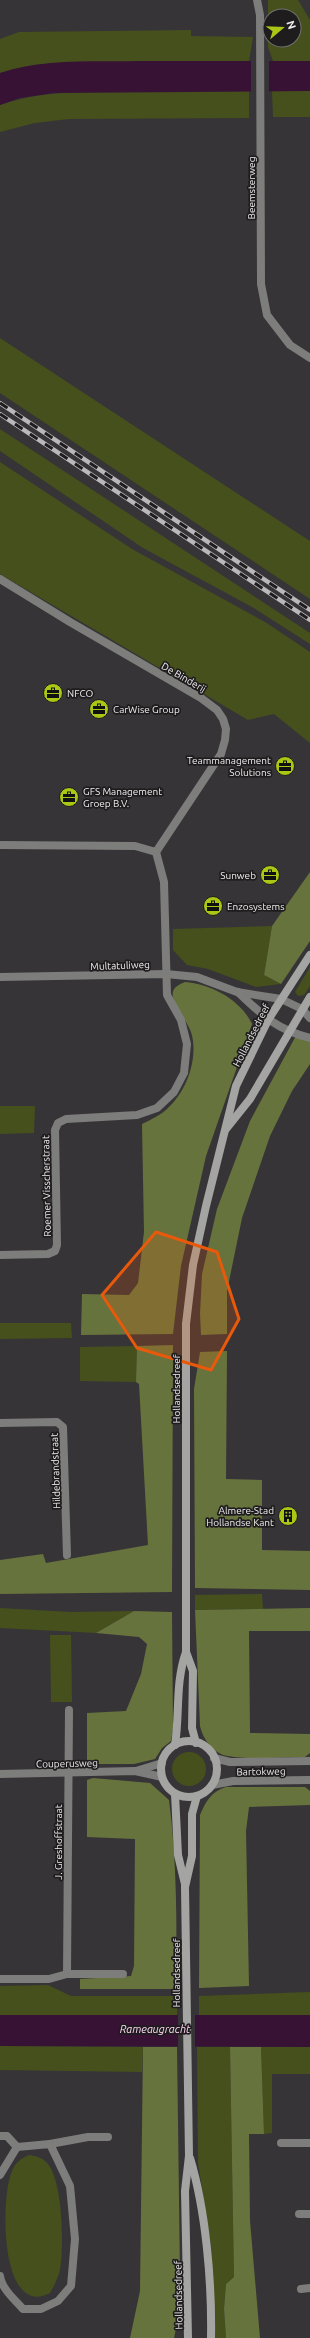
<svg xmlns="http://www.w3.org/2000/svg" width="310" height="2338" font-family="Ubuntu,sans-serif">
<rect width="100%" height="100%" fill="#373437"/>
<!-- green -->
<g fill="#45501c" fill-rule="evenodd">
<path d="M268,0H298L310,20V61H273L268,47ZM270,16H294V40H270Z"/>
<path d="M191,30V36L253,37L249,61L53,63L33,65L0,73V39L19,32Z"/>
<path d="M140,91H249V118L69,119L35,123L0,132V105C45,89 93,93 140,91Z"/>
<path d="M272,91H310V117H273Z"/>
<path d="M0,338L310,541V599L0,393Z"/>
<path d="M0,429L310,633V644L252,607L143,548L0,451Z"/>
<path d="M0,462L132,549L265,622L310,652V743L274,714L248,720L0,574Z"/>
<path d="M272,926L264,975L281,984L256,987L208,969L187,965L173,950V929Z"/>
<path d="M310,967V986L304,995L298,996L295,992Z"/>
<path d="M0,1106H35L34,1133L0,1134Z"/>
<path d="M0,1323H71L72,1338L0,1339Z"/>
<path d="M137,1346L136,1382L80,1381V1347Z"/>
<path d="M262,1594L263,1609L195,1610V1595Z"/>
<path d="M0,1608L71,1612L134,1611L96,1633L0,1628Z"/>
<path d="M50,1635H71L72,1702H51Z"/>
<circle cx="189" cy="1769" r="17"/>
<path d="M48,1985L71,1996H177V2015H0V1986Z"/>
<path d="M310,1992V2015H199V1996Z"/>
<path d="M0,2046L143,2047L142,2072L0,2070Z"/>
<path d="M197,2047H230L234,2277L226,2284L224,2309L226,2338H213L211,2246L198,2163Z"/>
<path d="M261,2047H310V2074H272V2133L264,2134Z"/>
<path d="M29,2155C37,2156 43,2158 48,2164C63,2183 64,2247 60,2270C58,2278 54,2286 50,2293C0,2319 0,2198 12,2171C15,2163 21,2158 29,2155Z"/>
</g>
<!-- forest -->
<g fill="#67733d">
<path d="M310,872V941L281,984L264,975L272,926Z"/>
<path d="M185,982C211,984 241,1000 252,1024L206,1156L181,1266L173,1334L81,1335L82,1294L129,1295L138,1283L144,1232L142,1124C152,1119 161,1115 168,1108C187,1091 199,1057 191,1032C187,1021 175,1007 173,997C171,988 178,985 185,982Z"/>
<path d="M298,1032L310,1038V1064L292,1091L270,1136L242,1218L227,1291V1334L201,1335L200,1314L202,1274L217,1209L250,1121Z"/>
<path d="M173,1345L172,1592L0,1594V1560L43,1554L46,1563L148,1545L139,1384L136,1382L137,1346Z"/>
<path d="M227,1351L226,1479L262,1480V1550L310,1551V1590L195,1588L194,1389L200,1352Z"/>
<path d="M310,1608V1631H249L250,1733L310,1734V1753L305,1757C283,1757 248,1760 228,1756C213,1754 203,1739 200,1726L195,1610Z"/>
<path d="M134,1611L172,1612L173,1729L171,1741L162,1748L155,1759L134,1764H87V1713L126,1711L141,1674L147,1644L139,1637L96,1633Z"/>
<path d="M93,1778L150,1783L169,1800C177,1861 177,1927 176,1989H80V1979L131,1976L134,1966L135,1839L87,1837V1780Z"/>
<path d="M226,1787H305L310,1791V1805L249,1807L246,1831L249,1986L199,1988L200,1815C206,1801 211,1792 226,1787Z"/>
<path d="M143,2047H177L180,2277L179,2314L174,2338H130L140,2291Z"/>
<path d="M230,2047H261L264,2134H249L250,2221L260,2338H226L224,2309L226,2284L234,2277Z"/>
</g>
<!-- water -->
<g fill="#381234">
<path d="M139,61H310V91L54,93L20,98L0,105V73C44,58 93,62 139,61Z"/>
<path d="M0,2015H310V2047L0,2046Z"/>
</g>
<!-- pier -->
<g fill="#373437">
<rect x="251" y="59" width="18" height="34"/>
<rect x="178" y="2013" width="17" height="36"/>
</g>
<g fill="none" stroke-linecap="round" stroke-linejoin="round">
<!-- pedestrian -->
<g stroke="#7d7d7b" stroke-width="8">
<path d="M281,2143H310"/>
<path d="M299,2214H310"/>
<path d="M301,2289L310,2288"/>
</g>
<!-- minor -->
<g stroke="#7d7d7b" stroke-width="8">
<path d="M257,0L260,15L261,284L267,315L290,345L310,358"/>
<path d="M0,579L70,622L201,698L217,710L223,719L226,729L225,740L221,754L156,852"/>
<path d="M0,845L135,846L156,852L164,882L167,995L181,1020L187,1044L184,1073L174,1092L157,1108L137,1115L66,1119L58,1123L55,1130L57,1245L55,1251L48,1254L0,1255"/>
<path d="M0,977L166,974L197,977L237,992L281,999L302,1009L310,1018"/>
<path d="M238,992C263,1016 276,1029 310,1038"/>
<path d="M0,1423L57,1422L63,1427L67,1555"/>
<path d="M214,1758L230,1762L310,1761"/>
<path d="M136,1771L162,1763"/>
<path d="M0,1774L135,1771L162,1777"/>
<path d="M212,1785L233,1781L310,1780"/>
<path d="M67,1974L69,1710"/>
<path d="M0,1979H49L67,1974H123"/>
<path d="M0,2136H7L17,2147"/>
<path d="M50,2144L88,2137H108"/>
<path d="M0,2175L17,2147"/>
<path d="M0,2276C2,2289 14,2299 23,2309H41L58,2301L71,2286L75,2239L70,2186L50,2144L17,2147"/>
</g>
<!-- secondary -->
<g stroke="#a4a5a3" stroke-width="8">
<path d="M226,1129L250,1099L310,997"/>
<path d="M186,1652L193,1671L192,1728L196,1743"/>
<circle cx="189" cy="1769" r="28"/>
<path d="M175,1745C180,1713 175,1683 186,1652V1324L193,1265L206,1206L236,1086L268,1020L310,955"/>
<path d="M175,1794L178,1855L185,1884"/>
<path d="M190,2158C206,2211 212,2283 211,2338"/>
<path d="M188,2338L185,2191L189,2156L185,1887L192,1856V1814L197,1796"/>
</g>
<defs>
<g id="rail">
<path d="M0,403L310,610"/>
<path d="M0,414L310,620"/>
</g>
</defs>
<!-- rail casing -->
<use href="#rail" stroke="#bbb8bb" stroke-width="4.5"/>
<!-- rail -->
<use href="#rail" stroke="#1e1c1d" stroke-width="3" stroke-dasharray="9" stroke-linecap="butt"/>
</g>
<!-- marked area -->
<path fill="#e8590c" fill-opacity="0.2" stroke="#e8590c" stroke-width="3" stroke-linejoin="round" d="M156,1232L217,1252L239,1319L211,1370L137,1348L102,1295Z"/>
<!-- icons -->
<defs>
<symbol id="office-disc" viewBox="-11 -11 22 22"><circle r="9.5" fill="#abc716" stroke="#1e1c1d"/><path d="M-6-3h4V-5.5h4V-3h4V5H-6ZM-1-4.5V-3h2v-1.5ZM-6 0V1H6V0Z" fill="#111"/></symbol>
<symbol id="building-disc" viewBox="-11 -11 22 22"><circle r="9.5" fill="#abc716" stroke="#1e1c1d"/><path d="M-4-6H4V6H1V3H-1V6H-4ZM-2.5-4.3h1.7v1.8h-1.7ZM.8-4.3h1.7v1.8H.8ZM-2.5-1h1.7V.8h-1.7ZM.8-1h1.7V.8H.8Z" fill="#111"/></symbol>
</defs>
<g fill-rule="evenodd">
<use href="#office-disc" x="42" y="682" width="22" height="22"/>
<use href="#office-disc" x="88" y="698" width="22" height="22"/>
<use href="#office-disc" x="274" y="755" width="22" height="22"/>
<use href="#office-disc" x="58" y="786" width="22" height="22"/>
<use href="#office-disc" x="259" y="864" width="22" height="22"/>
<use href="#office-disc" x="202" y="895" width="22" height="22"/>
<use href="#building-disc" x="277" y="1505" width="22" height="22"/>
</g>
<g text-anchor="middle" stroke-width="3.5" stroke-linejoin="round" paint-order="stroke">
<!-- street labels -->
<g font-size="10" fill="#efedef" stroke="#1e1c1d">
<text transform="translate(251 188) rotate(-90)" y="4">Beemsterweg</text>
<text transform="translate(184 677) rotate(30)" y="4">De Binderij</text>
<text transform="translate(120 965) rotate(-2)" y="4">Multatuliweg</text>
<text transform="translate(251 1035) rotate(-63)" y="4">Hollandsedreef</text>
<text transform="translate(46 1186) rotate(-91)" y="4">Roemer Visscherstraat</text>
<text transform="translate(176 1389) rotate(-90)" y="4">Hollandsedreef</text>
<text transform="translate(55 1471) rotate(-92)" y="4">Hildebrandstraat</text>
<text transform="translate(67 1763) rotate(-1)" y="4">Couperusweg</text>
<text transform="translate(261 1771) rotate(-1)" y="4">Bartokweg</text>
<text transform="translate(58 1842) rotate(-90)" y="4">J. Greshoffstraat</text>
<text transform="translate(176 1973) rotate(-90)" y="4">Hollandsedreef</text>
<text transform="translate(178 2295) rotate(-91)" y="4">Hollandsedreef</text>
</g>
<!-- poi labels -->
<g font-size="10" fill="#efedef" stroke="#1e1c1d" text-anchor="start">
<text x="67" y="697">NFCO</text>
<text x="113" y="713">CarWise Group</text>
<text x="271" y="764" text-anchor="end">Teammanagement<tspan x="271" dy="12">Solutions</tspan></text>
<text x="83" y="795">GFS Management<tspan x="83" dy="12">Groep B.V.</tspan></text>
<text x="256" y="879" text-anchor="end">Sunweb</text>
<text x="227" y="910">Enzosystems</text>
<text x="274" y="1514" text-anchor="end">Almere-Stad<tspan x="274" dy="12">Hollandse Kant</tspan></text>
</g>
<!-- water labels -->
<g font-size="11" font-style="italic" fill="#fed5f7" stroke="#1e1c1d">
<text x="155" y="2033">Rameaugracht</text>
</g>
</g>
<!-- north arrow -->
<g transform="translate(282 28) rotate(71)"><circle r="19" fill="#1e1c1d" stroke="#727071"/>
<path d="M0-3L7 15L0 10L-7 15Z" fill="#abc716"/>
<text y="-6" font-size="11" font-weight="bold" text-anchor="middle" fill="#efedef">N</text>
</g>
</svg>
